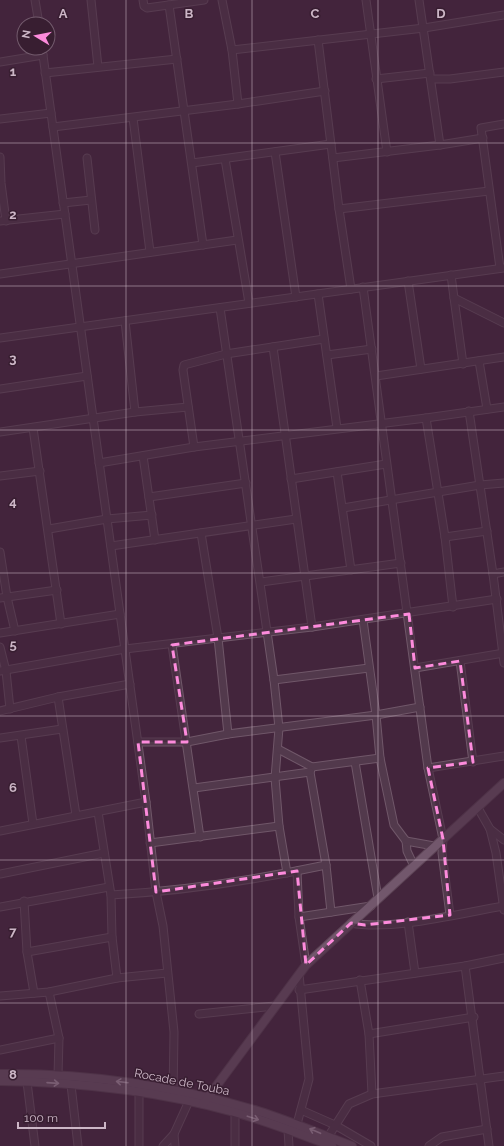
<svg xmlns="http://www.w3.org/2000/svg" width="504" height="1146" font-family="Raleway,sans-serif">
<rect width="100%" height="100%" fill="#43253c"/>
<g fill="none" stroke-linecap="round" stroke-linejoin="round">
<defs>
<g id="minor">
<path d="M35,0L39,24"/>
<path d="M91,0L98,67"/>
<path d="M143,0L144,6L147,8L204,0"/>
<path d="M222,0L232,50L238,104"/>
<path d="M366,0L387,152"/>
<path d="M419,0L440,145"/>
<path d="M169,5L203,245"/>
<path d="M318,40L339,209L351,289"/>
<path d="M42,48L146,802L156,892L163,926L174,1032L173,1096"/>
<path d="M232,50L424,28L504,15"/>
<path d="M0,62L43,55"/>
<path d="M45,73L177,59"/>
<path d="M376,79L430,73"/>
<path d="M431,79H450L504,72"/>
<path d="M133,118L150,252"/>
<path d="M0,119L51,113"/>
<path d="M53,127L238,104L325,91"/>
<path d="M275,152L296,297"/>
<path d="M0,157L1,183L6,221"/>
<path d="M87,158L95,230"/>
<path d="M333,158L440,145L483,138"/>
<path d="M225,159L249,303"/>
<path d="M192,163L331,144"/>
<path d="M63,203L91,200"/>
<path d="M339,209L489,191"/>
<path d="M0,221L65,214"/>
<path d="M500,268L481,128L504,124"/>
<path d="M0,274L237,240"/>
<path d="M451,275L454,298L504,323"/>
<path d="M408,281L421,369"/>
<path d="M363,287L428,768L443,839L442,853L450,915"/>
<path d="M318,294L337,428"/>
<path d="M454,298L463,364"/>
<path d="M220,308L274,680L279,728L275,778L279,826L287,873"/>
<path d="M125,321L135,412"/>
<path d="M0,338L504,268"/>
<path d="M273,347L312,627"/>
<path d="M327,355L372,349"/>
<path d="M479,361L487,409"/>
<path d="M376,376L504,357"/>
<path d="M0,389L87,376"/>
<path d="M469,411L493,574L504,663"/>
<path d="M426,418L445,537L453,607"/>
<path d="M33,428L61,624"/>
<path d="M0,432L135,412L188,407"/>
<path d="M194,447L183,370L184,365L226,354L324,339"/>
<path d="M143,456L155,540"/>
<path d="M99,463L194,447L426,418L504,407"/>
<path d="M337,472L351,570"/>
<path d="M0,476L40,471"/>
<path d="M291,479L386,464"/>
<path d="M149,497L246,483"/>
<path d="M343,508L480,485L504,483"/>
<path d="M49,529L107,519L152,515"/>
<path d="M201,533L218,638L228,734"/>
<path d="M445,537L487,531"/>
<path d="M111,546L296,519"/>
<path d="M0,552L7,597L15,631"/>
<path d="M493,574L504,572"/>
<path d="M261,582L401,563"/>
<path d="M0,598L57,590"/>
<path d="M363,620L376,715L380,758L394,825L406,841L407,851L414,866"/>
<path d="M0,633L120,614"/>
<path d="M172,645L200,837"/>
<path d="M0,647L6,671L10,709"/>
<path d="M460,661L473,762"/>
<path d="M415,668L504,653"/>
<path d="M0,671L125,649L312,627L497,599"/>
<path d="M274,680L369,668"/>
<path d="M58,697L76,815"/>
<path d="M0,711L58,697L130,684"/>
<path d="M21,736L33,824"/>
<path d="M0,738L62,729"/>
<path d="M138,742H187L228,734L376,715L420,707"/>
<path d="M278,749L312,767L310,772L326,865L331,912"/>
<path d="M355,762L378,898"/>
<path d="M312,767L380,758"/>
<path d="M428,768L504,756"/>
<path d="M194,788L310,772"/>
<path d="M478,808L490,829L504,840"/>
<path d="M98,812L111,895L112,937L117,978"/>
<path d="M490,829L496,853L504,910"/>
<path d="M0,831L146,802"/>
<path d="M406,841L434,846"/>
<path d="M150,843L279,826"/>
<path d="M297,871L299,917L306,965"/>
<path d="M0,874L104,853"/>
<path d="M111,895C183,891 255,880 326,865"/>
<path d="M24,901L27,952L34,993"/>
<path d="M0,907L109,887"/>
<path d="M299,917L371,906"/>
<path d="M408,922L415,973"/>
<path d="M351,923C393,931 461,913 504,906"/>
<path d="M27,952L112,937"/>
<path d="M465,966L489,1146"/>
<path d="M360,980L369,1034L372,1094"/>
<path d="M299,990L465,966L504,958"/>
<path d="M49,992L59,1038L58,1076"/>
<path d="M0,996L49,992L117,978L167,973"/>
<path d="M199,1014L274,1006"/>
<path d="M369,1034L474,1017"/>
<path d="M0,1050L59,1038"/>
<path d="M27,1082L35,1146"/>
<path d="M71,1085L78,1146"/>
<path d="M301,1110L335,1125L371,1146"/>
<path d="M297,1124L309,1079L299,974"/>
<path d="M288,1130L289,1146"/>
<path d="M174,1134L175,1146"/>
<path d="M328,1137L349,1104L372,1094L504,1076"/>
<path d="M139,1146V1092"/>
<path d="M163,1146L174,1134L189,1101"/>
<path d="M235,1146V1112"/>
<path d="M429,1146L442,1137L487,1129"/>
</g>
<g id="major">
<path d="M0,1074C86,1073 175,1086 258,1111C290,1121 320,1134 352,1146"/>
<path d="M0,1081C78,1082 159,1091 234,1112C267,1121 300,1134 332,1146"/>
<path d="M203,1104L306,965L504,783"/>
</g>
</defs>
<!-- minor casing -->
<use href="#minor" stroke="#705769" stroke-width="9"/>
<!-- major casing -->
<use href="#major" stroke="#5c4355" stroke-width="10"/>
<!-- minor -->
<use href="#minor" stroke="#52394c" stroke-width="7"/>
<!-- major -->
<use href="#major" stroke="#72576c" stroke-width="8"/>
</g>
<!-- one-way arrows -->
<defs><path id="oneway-shaft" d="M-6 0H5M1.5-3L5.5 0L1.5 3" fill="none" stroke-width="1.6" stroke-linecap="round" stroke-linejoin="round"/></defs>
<g stroke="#baa3b4">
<use href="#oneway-shaft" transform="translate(122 1082) rotate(-173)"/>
<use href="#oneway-shaft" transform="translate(53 1083) rotate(4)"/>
<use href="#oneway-shaft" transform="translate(253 1118) rotate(18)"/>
<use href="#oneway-shaft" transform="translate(315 1131) rotate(-157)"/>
</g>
<!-- marked area -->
<path d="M0 0H504V1146H0ZM409,614L415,668L460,661L473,762L428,768L443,839L450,915L365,925L351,923L306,965L297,871L156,892L138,742H187L172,645Z" fill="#43253c" fill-opacity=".55" fill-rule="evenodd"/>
<path fill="none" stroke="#fd8bdc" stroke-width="3" stroke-dasharray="8 5" stroke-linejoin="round" d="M409,614L415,668L460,661L473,762L428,768L443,839L450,915L365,925L351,923L306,965L297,871L156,892L138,742H187L172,645Z"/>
<!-- grid -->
<path fill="none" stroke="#ccb6c6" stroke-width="1" stroke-opacity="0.55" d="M126,0V1146M252,0V1146M378,0V1146M0,143H504M0,286H504M0,430H504M0,573H504M0,716H504M0,860H504M0,1003H504"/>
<g text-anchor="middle" stroke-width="3" stroke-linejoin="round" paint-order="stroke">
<!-- street labels -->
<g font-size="12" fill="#ccb6c6" stroke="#381e31">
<text transform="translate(182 1082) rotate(11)" y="4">Rocade de Touba</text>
</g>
</g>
<g font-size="13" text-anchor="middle" font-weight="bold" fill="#ccb6c6" stroke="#381e31" stroke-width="3" stroke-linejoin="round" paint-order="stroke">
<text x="63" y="18">A</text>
<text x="189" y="18">B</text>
<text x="315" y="18">C</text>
<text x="441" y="18">D</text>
<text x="13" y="76">1</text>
<text x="13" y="219">2</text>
<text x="13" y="363">3</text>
<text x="13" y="506">4</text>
<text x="13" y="649">5</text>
<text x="13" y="792">6</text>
<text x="13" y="936">7</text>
<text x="13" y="1079">8</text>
</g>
<!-- north arrow -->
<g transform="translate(36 36) rotate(280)"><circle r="19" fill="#381e31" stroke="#735b6d"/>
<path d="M0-3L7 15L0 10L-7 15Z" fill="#fd8bdc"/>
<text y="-6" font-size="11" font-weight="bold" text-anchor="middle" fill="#ccb6c6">N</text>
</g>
<!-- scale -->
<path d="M18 1122v6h87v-6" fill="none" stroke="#ccb6c6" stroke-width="2"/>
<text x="24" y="1122" font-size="12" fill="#ccb6c6" stroke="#381e31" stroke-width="3" paint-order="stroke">100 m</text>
</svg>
